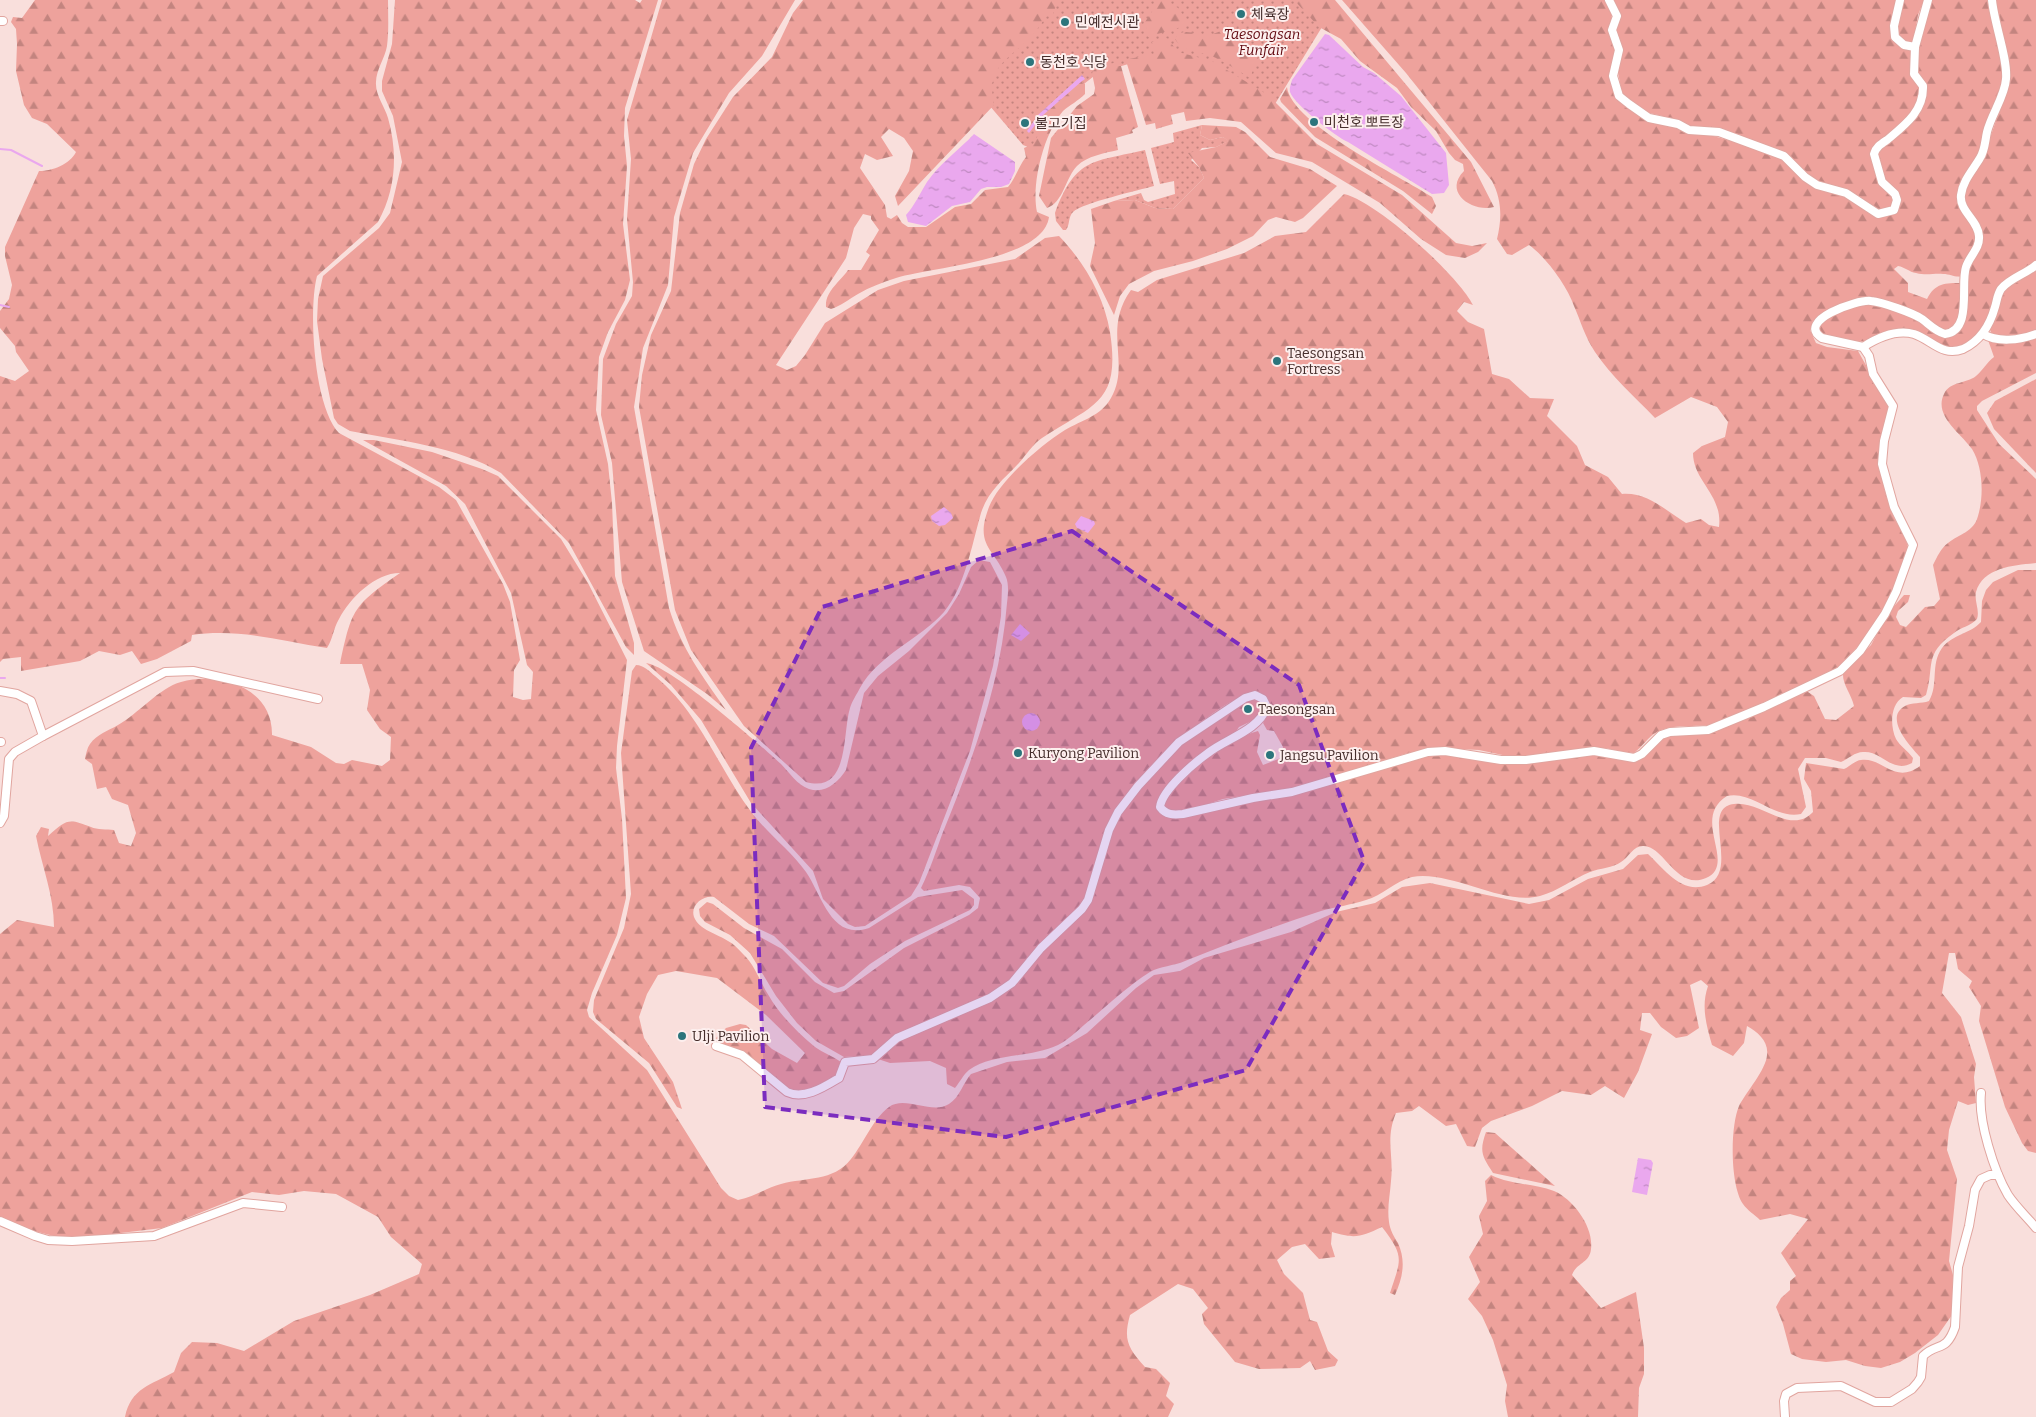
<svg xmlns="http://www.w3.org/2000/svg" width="2036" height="1417" font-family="Bitter,'Noto Sans KR',serif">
<defs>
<pattern id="grass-dots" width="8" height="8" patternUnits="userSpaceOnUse" patternTransform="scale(1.25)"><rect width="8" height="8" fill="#eea29c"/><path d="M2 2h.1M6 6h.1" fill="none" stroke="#c3847f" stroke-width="1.8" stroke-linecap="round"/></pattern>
<pattern id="forest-firs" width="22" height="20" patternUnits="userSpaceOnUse" patternTransform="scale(1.25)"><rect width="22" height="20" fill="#eea29c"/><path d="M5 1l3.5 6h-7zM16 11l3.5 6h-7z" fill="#c3847f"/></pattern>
<pattern id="water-ripples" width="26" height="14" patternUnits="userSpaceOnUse" patternTransform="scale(1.25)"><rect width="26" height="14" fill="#eaa8ee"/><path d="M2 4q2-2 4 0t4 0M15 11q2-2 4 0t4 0" fill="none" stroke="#bf89c1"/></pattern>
</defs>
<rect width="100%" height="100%" fill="#f9dfdc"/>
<!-- grass -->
<g fill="url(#grass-dots)">
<path d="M1047,0H1295L1322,27L1275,104L1152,57L1098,73L1044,115L1043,129L1033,149L1023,145L989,105V88L995,68Z"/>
<path d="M1202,125L1200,135L1210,140L1223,137L1229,141L1216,147L1202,148L1191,160L1199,167L1204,178L1173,209L1155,208L1135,200L1114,201L1141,193L1144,200L1148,202L1175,194L1174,181L1160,184L1151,148L1174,142L1173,133Z"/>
<path d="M1145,150L1154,186C1140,190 1082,203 1073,212C1068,217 1070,225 1066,230H1063L1056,221L1055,213C1076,156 1095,162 1145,150Z"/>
</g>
<!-- forest -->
<g fill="url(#forest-firs)">
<path d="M35,0H388C388,15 389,31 387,46C385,58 376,70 376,82C375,95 385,107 388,118C398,153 396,190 378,222L317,276C308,311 314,407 339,433L439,487L456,500L503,584L510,602L520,660L514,670L513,697L523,700L531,699L533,672L527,665L511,593L465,504L446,486L363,440H374L432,452L482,469L498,476L561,539L588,583L627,660L617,746L616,768L622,819L626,898L617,935L592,993L587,1010L589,1017L647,1070L721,1188L729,1196L738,1200C754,1197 766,1188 781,1184C806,1177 833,1182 851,1159C864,1143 872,1120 889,1107C905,1095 932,1115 949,1104C960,1097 963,1083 971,1074L1007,1062L1045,1058L1087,1033L1136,988L1154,975L1180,971L1204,958L1291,932L1336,912L1375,903L1402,887L1430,883L1529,904L1549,900L1588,879L1623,869L1638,855L1648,854C1664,869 1682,895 1707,885C1741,871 1699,808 1734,804C1760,800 1791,836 1813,812L1811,791L1804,779L1806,763L1844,769C1849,767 1856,760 1861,760C1883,757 1894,785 1920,766V757C1911,747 1883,718 1905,706C1912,702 1921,704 1929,701C1939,684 1930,665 1942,648C1953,634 1970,634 1981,622L1982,601L1986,590L1993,582L2018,570H2036V1153L2028,1151L2022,1143L2005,1107L1979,1021L1981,1006L1969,987L1972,981L1958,969L1955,953H1949L1942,993L1961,1017L1976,1064L1974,1077L1976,1103L1968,1105L1958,1101L1949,1130L1947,1150L1957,1179L1949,1261L1953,1275L1952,1315L1938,1335L1915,1353L1900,1362L1881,1368L1865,1366L1846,1360L1826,1362L1802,1359L1791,1354L1783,1324L1776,1307L1781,1298L1790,1290V1281L1796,1276L1781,1253L1808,1219L1790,1214L1760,1220C1755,1215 1747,1210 1743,1204C1730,1185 1730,1127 1739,1106C1746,1092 1766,1070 1767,1055C1769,1042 1758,1032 1747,1026L1744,1043L1733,1056L1712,1045C1706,1024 1701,1006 1708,986L1701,980L1690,985L1699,1028L1687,1036L1676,1038L1661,1027L1650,1013H1642L1640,1030L1652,1034L1638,1072L1624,1098L1605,1086L1591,1095L1562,1091L1532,1106L1491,1121L1482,1128L1475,1147L1467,1146L1456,1124L1446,1126L1419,1106L1412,1111L1396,1113C1385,1139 1394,1155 1391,1181C1390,1195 1387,1208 1389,1222C1390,1230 1394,1237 1398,1243C1406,1261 1403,1277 1395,1295L1390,1293C1401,1259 1405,1257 1382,1227C1361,1237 1355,1239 1332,1232L1331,1244L1335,1257L1319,1259L1305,1244L1292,1247L1277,1260L1284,1274L1303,1293L1310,1320L1317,1322L1328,1351L1338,1360L1335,1366L1315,1370L1310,1361L1300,1368L1259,1369L1235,1362L1204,1324L1202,1314L1208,1308L1193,1289L1178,1284L1130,1315C1123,1340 1128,1348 1145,1367L1156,1369L1170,1383L1166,1396L1174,1404L1168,1417H125C131,1388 151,1385 174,1372L181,1353L192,1342L217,1343L244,1351L294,1321L370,1295L419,1274L422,1264L391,1237L378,1217L336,1194L304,1191L279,1195L252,1192L162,1228L79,1238L58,1237L34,1231L0,1217V934L17,920L54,927C54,895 42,867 36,836L41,827L49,829L48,836C67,819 68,818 91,827C97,830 107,829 114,830L119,843L131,846L136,833L128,805L112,799L106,787L97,789L92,764L85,759C86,754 87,748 90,744C97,734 108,731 118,725C138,714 159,688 181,682C220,671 273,688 272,735L311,747L336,763L344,764L352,760L382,766L390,760L391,737L380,729L367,710L370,690L362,664H340C352,608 353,606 400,573C375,573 350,598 339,619C333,629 333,639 327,648C281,641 239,628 192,635L191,641L157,659L141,664L132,651L120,655L99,651L80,661L21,671V657L3,659L0,662V376L15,381L29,371L16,352L15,346L0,328V311L9,299L12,285L5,256V247L39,171C53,171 70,164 76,152L47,124L32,118L24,105L16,71L17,44L16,29L11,22L13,17L22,18Z"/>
<path d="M395,0H635L640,3L642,0H658L625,108L624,136L627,166L623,224L630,280L625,300L608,332L599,357L596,410L608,464L612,503L615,576L634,643V655L626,647L569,543L501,473C457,446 400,441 350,431L338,424L334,418L322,359L317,321L318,299L323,276L379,228L390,213L402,162L393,116L382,91V81L392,44Z"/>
<path d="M662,0H795L762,56L729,93L693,153L674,217L668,285L643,348L634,407L669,608C681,648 703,677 726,710L707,694L644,651L622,582L612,463L601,415L603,359L616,324L632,296L633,282L627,219L631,159L627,120Z"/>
<path d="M803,0H1058L1052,17L1047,16C1041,23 1036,32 1030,38C1006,61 986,67 994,105L898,206L895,196L909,171L913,151L904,138L889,129L881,137L893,156L877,160L865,154L860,168L885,205L887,217L891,219L897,215L902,223L908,227H926L955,207L971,204L985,190L1008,187C1016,178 1018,167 1026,157L1024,148L1033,144L1042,128L1038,121L1042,116L1082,81L1085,84V94C1078,101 1070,105 1063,111C1044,133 1031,184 1037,212L1049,217C1043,261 930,267 896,278C883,282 870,287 858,294C849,299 841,306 831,309L826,307C825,291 840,282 848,270H861L870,255L866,252L879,230L871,219V216L863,214L854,228L846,258L776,365L787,370L796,366L805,355L825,323L878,290L904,281L1015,259L1045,238L1059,236C1084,262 1104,296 1110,332C1121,404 1093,404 1042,438C1033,444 1026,455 1019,463C1004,479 988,491 981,513C972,544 965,587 944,612C920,639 878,655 860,688C857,694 852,701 850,708C842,734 850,794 806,782L744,726L691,650L675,610L639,407L642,375L651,335L671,291L680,213L694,164L706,139L733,97L772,57L793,13Z"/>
<path d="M1157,0H1168L1174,8L1177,7L1188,22V25L1148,37L1145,22L1157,4Z"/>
<path d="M1294,0H1335L1471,162L1494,207C1474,213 1442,193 1464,171L1463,164L1455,160L1449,153L1436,131L1411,107L1397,88L1360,61L1341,39L1319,27Z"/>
<path d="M1342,0H1606L1612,14L1609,30L1616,53L1611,77L1613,91L1618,99L1643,117L1765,150L1783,158L1793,169L1845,196L1868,213L1884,217L1892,215L1899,208L1900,199L1884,180L1877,155L1880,149C1898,135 1930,116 1926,89C1925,81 1917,78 1917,69C1918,45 1924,22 1932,0H1989L2005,77L1983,145L1960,193L1977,238L1963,276C1955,278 1951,274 1943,274C1934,273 1927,276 1916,273C1909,272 1905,267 1898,266L1894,269L1908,283V292L1927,299C1935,283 1945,283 1962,283C1960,302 1963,320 1946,332L1881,300L1838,306L1819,315L1813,321L1810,330L1816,343L1827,347L1858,351L1890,408C1878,453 1876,468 1892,513C1897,526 1906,535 1908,548L1886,606L1866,638L1836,669L1719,723C1700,729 1676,722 1657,732C1648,737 1642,747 1634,753L1621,752L1606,748L1512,757L1479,750L1439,748L1408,753L1299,787L1223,799L1180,813H1172L1166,809L1164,803C1181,777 1227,739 1258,731L1260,735L1257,752L1263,765L1281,758L1283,747L1274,731L1267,730L1263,723L1270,711L1268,698C1265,695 1260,692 1255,692C1235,693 1182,736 1166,750C1144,771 1120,801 1107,829C1094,855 1094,886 1077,910L1006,985L992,993L899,1033L873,1055L844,1057L816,1041L797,1023L776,996L750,953L730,935L705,922L700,916L699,909L707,902L713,904L744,928L782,949L815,982L834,993L844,991L904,948L969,915L978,908L980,898L970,887L959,885L924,891L921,888C930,870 936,851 943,832C973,759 1001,682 1007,603C1008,595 1009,584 1006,577C994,548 974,546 989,507C999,481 1041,445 1065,430C1082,420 1101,416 1111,398C1131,363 1102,330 1131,290L1138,292L1157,280L1244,253L1275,236L1306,232L1344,194C1376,201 1458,275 1473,305L1464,302L1457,311L1468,322L1484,329L1492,374L1509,379L1530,398L1554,399L1547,416L1577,446L1585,465L1608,477L1622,494C1647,492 1665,510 1686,523L1701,519L1709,525L1719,527C1723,495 1693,481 1693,453L1702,446L1725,437L1728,422L1717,407L1691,397L1655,418C1635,397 1611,376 1595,352C1585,337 1581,322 1574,306C1567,286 1546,257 1529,245L1512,255L1507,254L1497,239C1502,219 1502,200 1492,181L1406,73Z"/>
<path d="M1613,0H1897L1893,41L1903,47L1913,50L1921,92L1916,110L1871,154L1876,176L1894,198V207L1881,211L1872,209L1805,174L1784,152L1726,132L1689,126L1671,118L1645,112L1622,94L1617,67L1621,47L1616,29L1620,16Z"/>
<path d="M1903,0H1924L1918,15L1913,42L1909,45L1903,43L1897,32Z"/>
<path d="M1995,0H2036V262L1998,290L1988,318L1980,335L1960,347L1944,348L1912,331C1876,340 1854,349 1818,332L1821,323L1825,319C1836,314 1848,306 1861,304C1885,300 1920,322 1939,335L1960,325L1969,268L1981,242L1964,203V192L1989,141L2009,83Z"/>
<path d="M1225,30L1258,56L1250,78C1239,71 1228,64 1216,58C1202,51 1183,53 1175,39C1183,25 1197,37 1209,35C1214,34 1220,31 1225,30Z"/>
<path d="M1167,38L1178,52L1212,61L1268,95L1317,144L1402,195L1456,243L1472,246L1487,243L1478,252L1465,258L1446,255L1421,239L1380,203L1312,162L1276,153L1241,122L1210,118L1186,121L1184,112L1171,115L1173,124L1156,129L1155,123L1146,125L1127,64L1130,63L1129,59L1154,54L1152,42Z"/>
<path d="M1116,62L1117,66H1121L1138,127L1132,130L1133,133L1116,138L1118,150C1105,153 1087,156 1077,166C1066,177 1063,203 1047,208L1039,196L1051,138L1077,106L1094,94L1095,88L1092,73L1094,70Z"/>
<path d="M1287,87C1291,124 1402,177 1432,197L1436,206L1432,214L1403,191L1315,137L1281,102L1280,99Z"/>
<path d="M1202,125L1236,127L1245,132L1270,157L1310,169L1337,186L1303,218L1295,222L1276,217L1268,220L1253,236L1227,249L1193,261L1154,271L1129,284L1120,296L1114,315L1090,266L1095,243L1091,209L1114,201L1135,200L1155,208L1173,209L1204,178L1199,167L1188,153L1216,147L1228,141L1223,137L1210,140L1200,135Z"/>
<path d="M2036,269V331L2007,337L1992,335L1989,327L2005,290Z"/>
<path d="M2036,336V373L1982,401L1977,406V410L1999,444L2036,479V563C2015,565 1983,567 1976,592C1974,601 1980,610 1977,619C1971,626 1961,627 1954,633C1923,655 1935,665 1926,695L1921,698L1903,697C1890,705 1890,726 1896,739C1900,746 1908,751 1913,758L1912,763C1892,774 1881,750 1863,752C1855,752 1848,759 1841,762L1826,758H1805L1798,769L1806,807L1801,814C1775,820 1752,790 1727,796C1690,819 1738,864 1706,878C1676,891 1664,845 1643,846C1633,846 1629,857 1621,862C1613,868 1600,868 1590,872C1573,879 1558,891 1540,896C1502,906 1451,870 1412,877C1395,881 1382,896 1366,900C1351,905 1335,907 1321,911C1275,926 1229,943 1185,961C1174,966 1160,966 1150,972C1126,987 1105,1008 1084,1025C1076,1032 1068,1040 1058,1045C1031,1058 992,1053 969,1070C963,1075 960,1082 955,1088L947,1084L946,1068L930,1061L890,1063L878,1059L892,1045L905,1038L980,1006L1043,951L1083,910L1111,832L1120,814L1140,787L1179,744L1250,699L1262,702L1263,709L1260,717L1239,727L1233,736L1208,750L1164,789L1157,806L1160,814L1175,818L1436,754L1497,761L1593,755L1634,761L1657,741L1669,736L1691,733L1805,690L1814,696L1825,719L1836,720L1854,706C1851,693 1842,685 1843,672L1871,645L1888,613L1904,595H1910L1908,602L1898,611L1896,617L1900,625L1906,627L1925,607L1934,606L1940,599L1933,565C1937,557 1941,548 1948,543C1959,534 1974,532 1978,516C1984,496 1983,467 1972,449C1962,434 1933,416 1944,394C1950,381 1966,384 1976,376C1983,370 1987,362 1994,357L1988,340L2011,343Z"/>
<path d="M2036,379V473L1994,429L1987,413L1995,401Z"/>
<path d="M979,560L990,562L1002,585L1001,616L993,666L970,751L919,883L911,896L865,926L855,927L848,924L823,899L813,871L751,803L701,720L671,685L646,663C671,666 759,744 781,764C789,772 797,785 809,789C826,794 838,782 846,770L864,693L878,676L909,651L947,613L959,594L971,567Z"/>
<path d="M636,665C644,665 650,672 655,676C700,713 718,768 752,813C768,834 790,850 806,872C822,895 831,941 869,928L918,897L962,890L974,899V905L970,910L905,941L870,964L844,986L838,988L823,983L774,936L749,924L714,897C703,895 690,905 694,917C699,930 718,934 728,941C734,944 738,949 743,954C755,965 760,982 769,996C779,1014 798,1033 815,1047C823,1053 833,1056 841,1062C840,1066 839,1071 837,1074C830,1086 804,1091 791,1090L745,1052L719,1043L716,1038L726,1028L740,1024L746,1025L772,1049L797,1063L805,1053L766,1015L717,978L676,971L658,975L647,994L639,1017L644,1038L673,1082L682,1109L677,1107L649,1063L596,1019L593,1012L594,1000L624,928L631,894L621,753L632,671Z"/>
<path d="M1486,1132L1495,1133L1555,1186L1493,1173C1482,1156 1479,1152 1486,1132Z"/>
<path d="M1491,1175C1511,1185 1533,1183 1554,1191C1573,1199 1594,1227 1591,1249C1590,1263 1576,1263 1572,1275L1601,1308L1636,1292L1644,1348V1374L1639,1388L1638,1417H1508L1505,1401L1507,1385L1493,1340L1482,1316L1468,1299L1480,1282L1469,1257L1483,1234L1479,1216L1487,1201L1485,1181Z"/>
</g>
<!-- water -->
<g fill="url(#water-ripples)">
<path d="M1325,34L1329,35L1363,67L1374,73L1401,96L1446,153L1449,185L1444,193L1432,194L1348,142C1336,137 1294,104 1290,92C1289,88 1291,84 1292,80Z"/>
<path d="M1082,75L1085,79L1082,81L1042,116L1029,133L1027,131L1038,115Z"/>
<path d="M974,134L1015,162V171L1009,184L1001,187H987L981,189L970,202L952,206L926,226L908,222L906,215C915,205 920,193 927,182C940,163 959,150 974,134Z"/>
<path d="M944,507L951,513L953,518L945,525L939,526L932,521L931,516Z"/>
<path d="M1081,516L1094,521L1095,524L1088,533L1077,528L1075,524Z"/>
<path d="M1020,624L1030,633L1021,641L1011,635Z"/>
<circle cx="1031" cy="722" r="9"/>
<path d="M1638,1158L1651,1160L1653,1163L1647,1195L1632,1192Z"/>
</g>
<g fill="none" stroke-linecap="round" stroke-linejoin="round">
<!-- stream -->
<g stroke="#eaa8ee" stroke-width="2">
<path d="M0,149L11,150L42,166"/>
<path d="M0,305L9,307"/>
<path d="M0,678H5"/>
</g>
<defs>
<g id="minor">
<path d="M1609,0L1617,16L1612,30L1619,50L1613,76L1619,96L1629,104L1649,118L1678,124L1689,130L1719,132L1784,156L1805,177L1817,185L1846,193L1878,214L1894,210L1897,200L1895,194L1882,182L1874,154C1876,147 1881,144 1887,140C1905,125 1924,111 1923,86L1914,74L1915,47L1928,0"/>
<path d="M1900,0L1894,26L1895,37L1904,45L1915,47"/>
<path d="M0,21H3"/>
<path d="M1983,334C1998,343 2020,340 2036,334"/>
<path d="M1863,347C1877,338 1896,329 1914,334C1932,340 1942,357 1963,349C1980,341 1990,325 1995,307C1997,301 1997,295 2001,289C2010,278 2026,274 2036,265"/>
<path d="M0,691L17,694L31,701L43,736L15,752L9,759L4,816L0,823"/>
<path d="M43,736L165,672L193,671L318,699"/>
<path d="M0,742H1"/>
<path d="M716,1046L742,1055L787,1092C804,1100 824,1087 839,1078L845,1062L873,1059L897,1038L990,998L1012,983L1041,948L1082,909L1088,900L1109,830L1118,812L1138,786L1179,742L1245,698L1255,695L1263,699L1267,707C1258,731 1227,738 1208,753C1194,763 1162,790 1160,807C1166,815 1173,815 1183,814L1253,798L1292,792L1428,752L1445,751L1501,760H1526L1594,751L1634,758L1642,754L1661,735L1670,732L1708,730L1764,707L1840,671L1860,651L1885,614L1896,592L1913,545L1894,507L1882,464L1884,441L1893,406L1873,374L1869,356L1863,347L1822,338C1795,321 1857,299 1871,301C1882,302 1913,313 1922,319C1930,325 1935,331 1945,334C1973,331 1960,284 1966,267C1970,255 1980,249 1979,236C1978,220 1959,211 1961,195C1963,180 1973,170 1980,158C1985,150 1985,141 1987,132C1991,115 2005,96 2006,79C2008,59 1994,23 1992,0"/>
<path d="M1981,1093C1978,1121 1994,1171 2008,1195C2016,1207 2027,1217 2036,1228"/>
<path d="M0,1221L35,1236L48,1240L72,1241L154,1236L243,1203L282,1207"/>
<path d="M1785,1417L1784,1401L1786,1394L1797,1388L1841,1386L1875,1402H1891L1912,1389L1918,1382L1921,1377L1923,1356C1937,1342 1946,1353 1955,1327L1958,1267L1969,1226L1975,1190L1981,1179L1990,1175H1998"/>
</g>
</defs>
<!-- minor casing -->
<use href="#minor" stroke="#e1a59f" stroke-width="10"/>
<!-- minor -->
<use href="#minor" stroke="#fff" stroke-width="8"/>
</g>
<!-- marked area -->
<path fill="#7b2cbf" fill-opacity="0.2" stroke="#7b2cbf" stroke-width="4" stroke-dasharray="10 6" stroke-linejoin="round" d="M1072,531L1299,685L1364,861L1246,1070L1006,1137L765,1107L751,748L822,607Z"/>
<!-- markers -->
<g fill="#2c757c" stroke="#fdefee" stroke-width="2">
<circle cx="1241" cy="14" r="5"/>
<circle cx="1065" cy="22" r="5"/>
<circle cx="1030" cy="62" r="5"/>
<circle cx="1314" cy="122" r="5"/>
<circle cx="1025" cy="123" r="5"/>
<circle cx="1277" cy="361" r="5"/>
<circle cx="1248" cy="709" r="5"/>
<circle cx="1018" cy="753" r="5"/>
<circle cx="1270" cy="755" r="5"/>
<circle cx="682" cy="1036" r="5"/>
</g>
<g text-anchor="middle" stroke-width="4" stroke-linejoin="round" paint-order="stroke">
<!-- poi labels -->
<g font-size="14" fill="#462e2c" stroke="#fdefee" text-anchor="start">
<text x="1251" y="19">체육장</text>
<text x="1075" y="27">민예전시관</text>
<text x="1040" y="67">동천호 식당</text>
<text x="1324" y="127">미천호 뽀트장</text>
<text x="1035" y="128">불고기집</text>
<text x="1287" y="358">Taesongsan<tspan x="1287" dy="16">Fortress</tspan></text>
<text x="1258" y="714">Taesongsan</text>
<text x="1028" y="758">Kuryong Pavilion</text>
<text x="1280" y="760">Jangsu Pavilion</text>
<text x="692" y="1041">Ulji Pavilion</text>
</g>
<!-- park labels -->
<g font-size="14" font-style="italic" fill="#620910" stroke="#fdefee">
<text x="1262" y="39">Taesongsan<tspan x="1262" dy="16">Funfair</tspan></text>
</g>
</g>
</svg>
